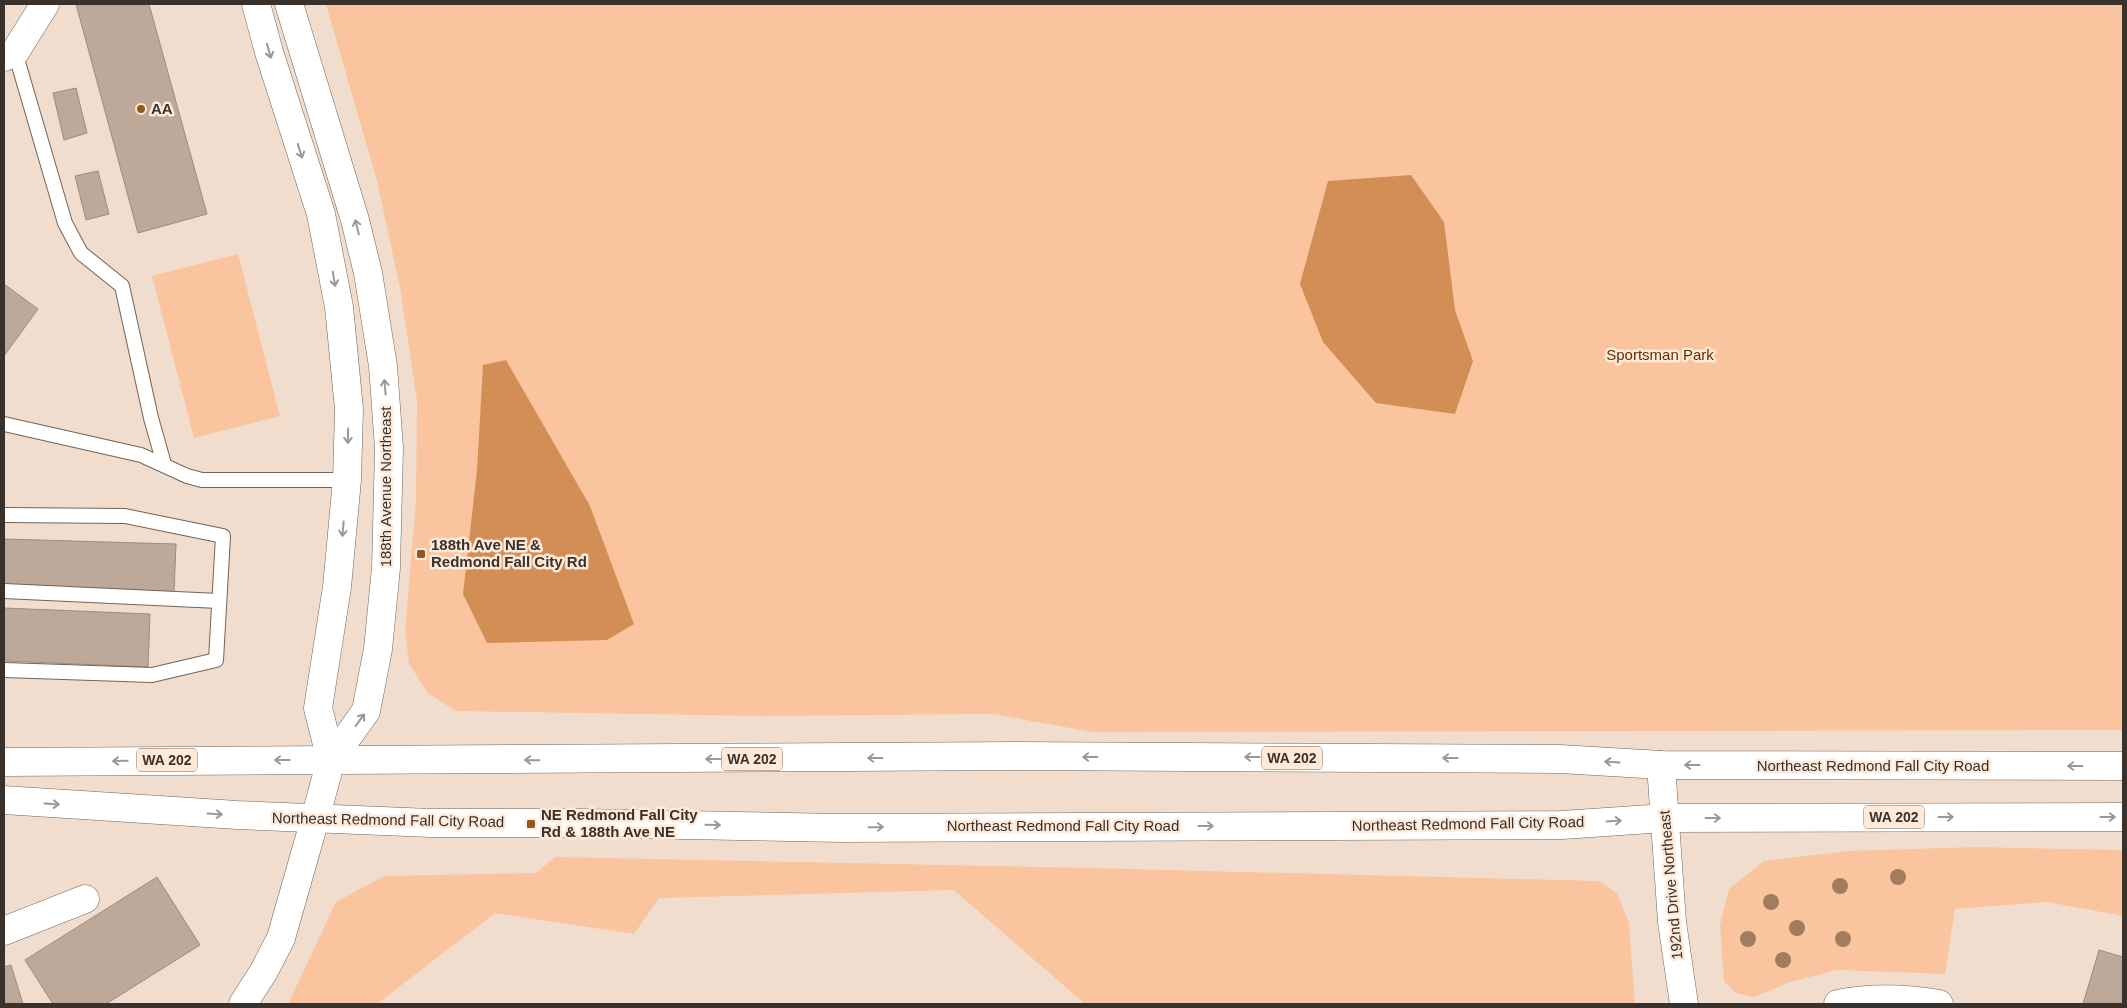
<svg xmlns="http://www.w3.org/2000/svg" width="2127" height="1008" font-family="Helvetica,sans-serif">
<rect width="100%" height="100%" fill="#f1ddcd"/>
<!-- green -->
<g fill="#fac59e">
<path d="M326,4H2123V730L1092,732L993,714L762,716L456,711L428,693L409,664L405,631L416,499L417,401L400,288L377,181Z"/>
<path d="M238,254L280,416L194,438L152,276Z"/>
<path d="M1976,847L2123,850V918L2118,915L2047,902L1955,909L1945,974L1837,970L1790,982L1754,997L1735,993L1724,981L1720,925L1729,889L1764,861L1848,851Z"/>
<path d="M555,857L1090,868L1599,881L1617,893L1629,923L1635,1004H1085L954,890L659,898L634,934L495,913L377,1004H288L336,902L384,876L536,873Z"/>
</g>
<!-- water -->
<g fill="#d38e55">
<path d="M1411,175L1444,222L1455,310L1473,361L1455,414L1376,403L1323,342L1300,284L1328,181Z"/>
<path d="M506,360L590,506L634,624L607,640L487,643L463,594L477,470L483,365Z"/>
</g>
<!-- building -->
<g fill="#bda99a" stroke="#9e8b7d">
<path d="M76,4H149L207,214L138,233Z"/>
<path d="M76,88L87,133L64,140L53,93Z"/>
<path d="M98,171L109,214L86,220L75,176Z"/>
<path d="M4,284L38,309L4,356Z"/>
<path d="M4,539L176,544L174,593L4,588Z"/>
<path d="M4,608L150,614L148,667L4,661Z"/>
<path d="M157,877L200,945L106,1004H53L25,960Z"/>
<path d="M2099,950L2123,957V1004H2083Z"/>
<path d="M11,965L23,1004H4V967Z"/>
</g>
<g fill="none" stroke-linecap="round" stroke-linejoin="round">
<defs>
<g id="service">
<path d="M15,52L65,223L81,253L122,286L151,418L164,464"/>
<path d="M4,424L141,455L187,476L202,480H347"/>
<path d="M4,515L125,516L223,536L216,660L152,675L4,670"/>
<path d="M4,591L219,601"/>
</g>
<g id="minor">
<path d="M4,57L15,52L45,4"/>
<path d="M1661,765L1672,922L1684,1004"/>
<path d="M4,931L85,899"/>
<path d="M243,1004L264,971L281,938L315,819"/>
<path d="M1838,1004C1872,997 1904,998 1939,1004"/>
</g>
<g id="tertiary">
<path d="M256,4L269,52L321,214L339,307L349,409L347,480L337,587L318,708L331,760"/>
<path d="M289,4L355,220L368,273L383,366L389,448L386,568L378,649L366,711L331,760L315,819"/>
</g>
<g id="primary">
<path d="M4,762L1017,756L1560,759L1661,765L2123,766"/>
<path d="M4,800L237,815L431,823H581L841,828L1562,825L1665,818L2123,817"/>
</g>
</defs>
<!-- service casing -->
<use href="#service" stroke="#756355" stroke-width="16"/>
<!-- minor casing -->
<use href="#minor" stroke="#756355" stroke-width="29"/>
<!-- tertiary casing -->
<use href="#tertiary" stroke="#756355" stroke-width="29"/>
<!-- primary casing -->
<use href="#primary" stroke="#756355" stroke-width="29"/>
<!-- service -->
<use href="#service" stroke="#fff" stroke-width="14"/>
<!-- minor -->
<use href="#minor" stroke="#fff" stroke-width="28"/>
<!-- tertiary -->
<use href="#tertiary" stroke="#fff" stroke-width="28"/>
<!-- primary -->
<use href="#primary" stroke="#fff" stroke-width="28"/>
</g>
<!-- trees -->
<g fill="#a07e5d">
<circle cx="1898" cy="877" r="8"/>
<circle cx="1840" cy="886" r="8"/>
<circle cx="1771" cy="902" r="8"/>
<circle cx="1797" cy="928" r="8"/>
<circle cx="1748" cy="939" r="8"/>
<circle cx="1843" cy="939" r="8"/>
<circle cx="1783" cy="960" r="8"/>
</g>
<!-- one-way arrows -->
<defs><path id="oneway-shaft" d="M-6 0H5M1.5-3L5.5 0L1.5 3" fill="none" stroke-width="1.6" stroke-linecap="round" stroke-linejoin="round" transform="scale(1.25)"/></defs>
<g stroke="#9c9895">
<use href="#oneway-shaft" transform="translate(269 51) rotate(74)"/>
<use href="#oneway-shaft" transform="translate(300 151) rotate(72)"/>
<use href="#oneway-shaft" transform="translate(357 227) rotate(-104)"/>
<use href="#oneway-shaft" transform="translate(334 279) rotate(80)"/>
<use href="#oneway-shaft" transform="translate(385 387) rotate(-95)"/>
<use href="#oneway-shaft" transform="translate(348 436) rotate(91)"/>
<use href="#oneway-shaft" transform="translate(343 529) rotate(95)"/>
<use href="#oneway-shaft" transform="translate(360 720) rotate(-54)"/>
<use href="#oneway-shaft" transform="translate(1090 757) rotate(-180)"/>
<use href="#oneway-shaft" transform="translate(1252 757) rotate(-180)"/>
<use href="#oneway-shaft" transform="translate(875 758) rotate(180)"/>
<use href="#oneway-shaft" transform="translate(1450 758) rotate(-180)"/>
<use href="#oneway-shaft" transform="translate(713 759) rotate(180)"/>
<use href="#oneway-shaft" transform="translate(282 760) rotate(-180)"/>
<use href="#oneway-shaft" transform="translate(532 760) rotate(-179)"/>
<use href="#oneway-shaft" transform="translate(120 761) rotate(179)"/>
<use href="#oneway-shaft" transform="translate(1612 762) rotate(-176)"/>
<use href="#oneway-shaft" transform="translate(1692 765) rotate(-180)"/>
<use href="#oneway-shaft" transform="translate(2075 766) rotate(-180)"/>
<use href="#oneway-shaft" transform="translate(52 804) rotate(4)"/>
<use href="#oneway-shaft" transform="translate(215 814) rotate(4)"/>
<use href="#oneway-shaft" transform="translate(1946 817)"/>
<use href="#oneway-shaft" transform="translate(2108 817)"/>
<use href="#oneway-shaft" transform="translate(1713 818)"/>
<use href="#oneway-shaft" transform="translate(1614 821) rotate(-4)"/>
<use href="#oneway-shaft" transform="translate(713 825) rotate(1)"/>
<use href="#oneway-shaft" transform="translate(1206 826)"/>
<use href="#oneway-shaft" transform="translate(876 827) rotate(-1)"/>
</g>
<!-- markers -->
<g fill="#95571d" stroke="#ffeada" stroke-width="2">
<circle cx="141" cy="109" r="5"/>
<rect x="416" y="549" width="10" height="10" rx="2.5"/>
<rect x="526" y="819" width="10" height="10" rx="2.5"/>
</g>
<g text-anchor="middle" stroke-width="5" stroke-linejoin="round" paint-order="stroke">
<!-- shield labels -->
<g fill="#ffeada" stroke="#746860" stroke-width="1">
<rect x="1262" y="746.5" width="60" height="23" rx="4"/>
<rect x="722" y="747.5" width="60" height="23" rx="4"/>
<rect x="137" y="748.5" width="60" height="23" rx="4"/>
<rect x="1864" y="805.5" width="60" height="23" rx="4"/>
</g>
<g font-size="14" font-weight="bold" fill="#39312b">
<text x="1292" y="763">WA 202</text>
<text x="752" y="764">WA 202</text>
<text x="167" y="765">WA 202</text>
<text x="1894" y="822">WA 202</text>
</g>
<!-- poi labels -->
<g font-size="15" font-weight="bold" fill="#39312b" stroke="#ffeada" text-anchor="start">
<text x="151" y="114">AA</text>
<text x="431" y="550">188th Ave NE &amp;<tspan x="431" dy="17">Redmond Fall City Rd</tspan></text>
<text x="541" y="820">NE Redmond Fall City<tspan x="541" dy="17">Rd &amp; 188th Ave NE</tspan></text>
</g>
<!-- park labels -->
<g font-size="15" fill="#5e3001" stroke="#ffeada">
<text x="1660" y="360">Sportsman Park</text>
</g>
<!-- street labels -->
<g font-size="15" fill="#39312b" stroke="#ffeada">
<text transform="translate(386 487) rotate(-90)" y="5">188th Avenue Northeast</text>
<text x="1873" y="771">Northeast Redmond Fall City Road</text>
<text transform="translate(388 820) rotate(1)" y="5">Northeast Redmond Fall City Road</text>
<text transform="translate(1468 824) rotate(-1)" y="5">Northeast Redmond Fall City Road</text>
<text x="1063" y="831">Northeast Redmond Fall City Road</text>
<text transform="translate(1671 885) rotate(-95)" y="5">192nd Drive Northeast</text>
</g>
</g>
<!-- border -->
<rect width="2127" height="1008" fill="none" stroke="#39312b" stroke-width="10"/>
</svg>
